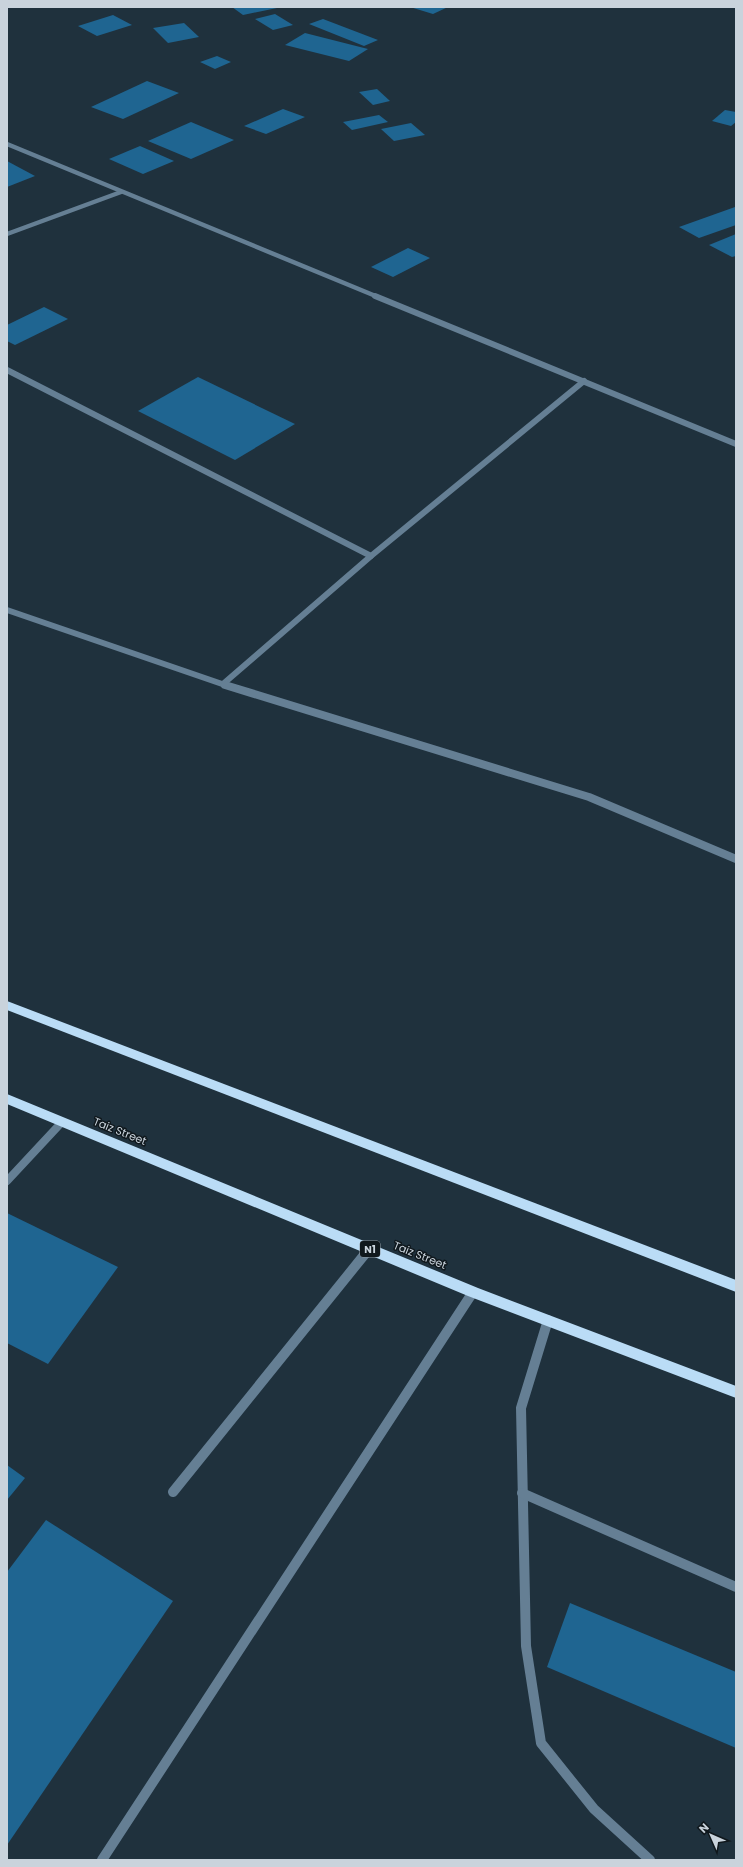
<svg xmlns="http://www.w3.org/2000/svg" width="743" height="1867" font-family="Poppins,sans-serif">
<rect width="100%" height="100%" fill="#1f313d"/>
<!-- building -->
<g fill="#1f6591">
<path d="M232,7H277V8L243,15Z"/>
<path d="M410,7H448L433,14Z"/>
<path d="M275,14L293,25L273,30L255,19Z"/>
<path d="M113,15L132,25L97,36L78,26Z"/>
<path d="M323,19L378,40L364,46L309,24Z"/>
<path d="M184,23L199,37L168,43L153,28Z"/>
<path d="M305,33L368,49L349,61L285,45Z"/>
<path d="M217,56L231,62L215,69L200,62Z"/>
<path d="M147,81L179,93L123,119L91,107Z"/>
<path d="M377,89L390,101L373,105L359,92Z"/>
<path d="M283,109L305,117L266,134L244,126Z"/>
<path d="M725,110L736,112V122L731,126L712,121Z"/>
<path d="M379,115L388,122L352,130L343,122Z"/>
<path d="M191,122L234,140L191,159L148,141Z"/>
<path d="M411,123L425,135L394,141L381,129Z"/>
<path d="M140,146L174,161L143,174L109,159Z"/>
<path d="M7,161L35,176L7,187Z"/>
<path d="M735,207L736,225L699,238L679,227Z"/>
<path d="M736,234V256L732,257L709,245Z"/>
<path d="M408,248L430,258L393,277L371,267Z"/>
<path d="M44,307L68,319L15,345L7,341V325Z"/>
<path d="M198,377L295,424L235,460L138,411Z"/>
<path d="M7,1213L118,1267L48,1364L7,1343Z"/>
<path d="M7,1465L25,1478L7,1500Z"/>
<path d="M46,1520L173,1601L7,1845V1572Z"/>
<path d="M570,1603L736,1672V1748L547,1667Z"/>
</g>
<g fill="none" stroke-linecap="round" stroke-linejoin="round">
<!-- service-far1 -->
<path stroke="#657f94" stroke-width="8" d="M7,1181L62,1122"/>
<!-- service -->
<g stroke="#657f94" stroke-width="10">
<path d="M548,1320L521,1408L526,1646L541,1743L594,1809L650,1860"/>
<path d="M173,1492L369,1249"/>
<path d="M522,1493L736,1587"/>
</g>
<!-- minor-far3 -->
<g stroke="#657f94" stroke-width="4.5">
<path d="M7,144L378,297"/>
<path d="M7,234L121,192"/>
</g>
<!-- minor-far2 -->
<g stroke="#657f94" stroke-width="6">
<path d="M375,296L736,444"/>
<path d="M7,370L371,556"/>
<path d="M7,610L228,686"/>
<path d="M223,684L371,556L584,381"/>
</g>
<!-- minor-far1 -->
<path stroke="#657f94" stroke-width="8" d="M225,685L589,797L736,859"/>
<!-- minor -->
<path stroke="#657f94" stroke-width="10" d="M102,1860L473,1292"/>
<!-- trunk -->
<g fill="#badcf6" fill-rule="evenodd">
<path d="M7,1001L736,1280V1292L7,1010Z"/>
<path d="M7,1094L478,1288L736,1386V1398L468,1296L7,1104Z"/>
</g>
</g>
<g text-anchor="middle" stroke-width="3" stroke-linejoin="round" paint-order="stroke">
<!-- shield labels -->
<rect fill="#10181d" stroke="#929ba3" stroke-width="1" x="360" y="1241" width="20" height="16" rx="3"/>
<g font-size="10" font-weight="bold" fill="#c9d3dc">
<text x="370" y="1253">N1</text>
</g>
<!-- street labels -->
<g font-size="11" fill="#c9d3dc" stroke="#10181d">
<text transform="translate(120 1131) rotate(22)" y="4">Taiz Street</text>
<text transform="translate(420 1255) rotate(22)" y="4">Taiz Street</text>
</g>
</g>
<!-- border -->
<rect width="743" height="1867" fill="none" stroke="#c9d3dc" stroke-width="16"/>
<!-- north arrow -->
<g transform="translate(711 1835) rotate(315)" stroke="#10181d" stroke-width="3" paint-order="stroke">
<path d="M0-3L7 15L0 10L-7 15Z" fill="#c9d3dc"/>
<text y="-6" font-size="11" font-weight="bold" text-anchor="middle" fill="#c9d3dc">N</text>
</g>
</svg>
